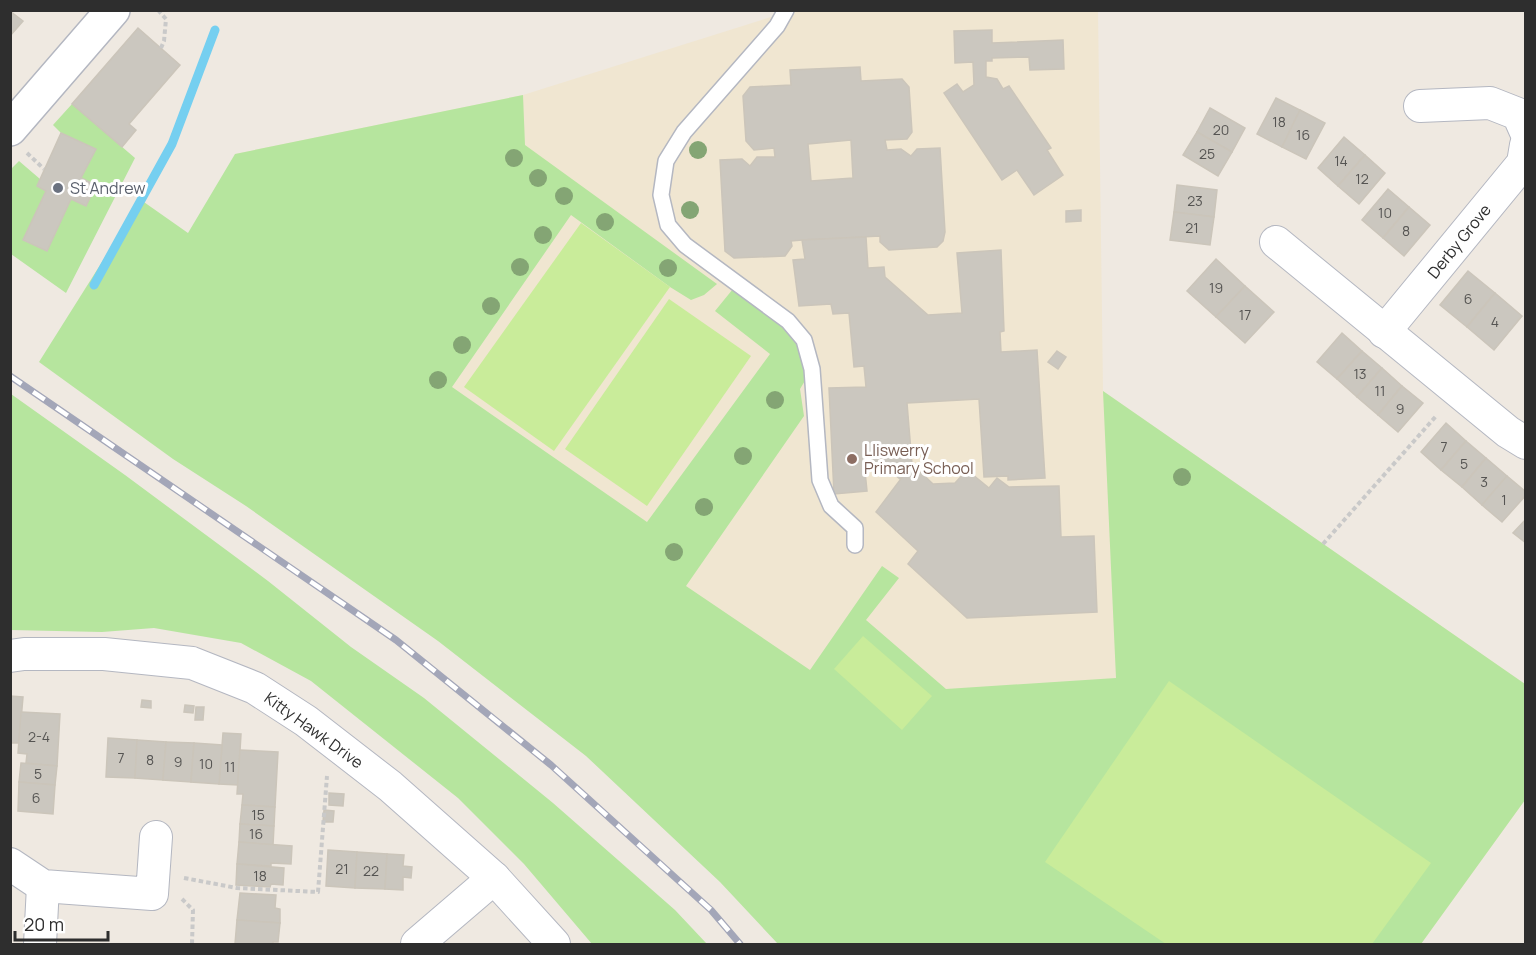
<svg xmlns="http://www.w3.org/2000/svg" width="1536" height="955" font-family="Manrope,sans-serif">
<rect width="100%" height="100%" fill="#efe9e1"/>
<!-- education -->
<path fill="#f0e6d1" d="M790,11H1098L1103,391L1525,684V800L1421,944H994L451,422L235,154L523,95Z"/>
<!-- green -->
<g fill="#b6e59e">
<path d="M523,95L525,145L717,284L704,295L691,300L670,287L571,215L452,387L647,522L770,354L715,311L737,284L788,321L812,369L800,389L804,416L686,586L810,670L882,566L899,578L866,620L946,689L1116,678L1103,391L1525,684V800L1421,944H778L720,882L586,756L438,641L246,506L173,459L39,362L141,200L188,233L235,154Z"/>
<path d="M72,104L135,158L66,293L11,254L10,170L19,161L40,179L37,186L46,191L23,240L47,251L71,199L86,206L96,186L81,178L95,149L61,133L53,125Z"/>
<path d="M11,394L125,475L268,581L351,647L424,698L553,803L675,910L707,944H592L524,864L458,798L311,681L241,643L154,628L102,632L11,630Z"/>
</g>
<!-- pitch -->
<g fill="#c9ec9a">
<path d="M581,223L670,287L554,451L464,387Z"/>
<path d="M669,299L751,356L647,506L565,449Z"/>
<path d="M863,636L932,696L902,730L834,669Z"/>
<path d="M1169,681L1431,863L1372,944H1166L1045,862Z"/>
</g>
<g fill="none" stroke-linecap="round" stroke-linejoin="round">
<!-- stream -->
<path stroke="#75cff0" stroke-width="9" d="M94,285L172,144L215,30"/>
</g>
<!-- building -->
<g fill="#cbc7bf" stroke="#cbc5ba" stroke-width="1.5" fill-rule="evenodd">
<path d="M10,11L23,21L10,36Z"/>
<path d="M138,28L180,65L129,124L136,130L122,147L72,104Z"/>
<path d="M992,30V43L1063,40L1064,69L1030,70L1029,57L992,58V61H986V77L997,79L1003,89L1009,86L1051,148L1047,150L1063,175L1034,195L1017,170L1002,180L944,93L957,84L963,92L974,85L973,62L955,63L954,31Z"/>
<path d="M860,67L861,81L902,79L909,87L912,132L907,139L885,140L887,150L901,149L911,156L917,149L940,148L945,232L943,241L937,247L889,250L880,242V236L802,240L791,241L792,246L785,256L734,258L725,251L720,160L742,159L750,166L757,157H775L774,148L754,150L746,141L743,96L750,87L791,85L790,70ZM851,140L853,178L811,181L808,144Z"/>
<path d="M1276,98L1300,110L1282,147L1257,134Z"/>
<path d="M1210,108L1245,128L1232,152L1197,132Z"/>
<path d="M1300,110L1325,123L1306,159L1282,147Z"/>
<path d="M1197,132L1232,152L1218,176L1183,155Z"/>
<path d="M61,133L96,149L81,178L96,185L86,206L71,199L47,251L23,240L46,191L37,186Z"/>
<path d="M1344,137L1365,155L1338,186L1318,168Z"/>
<path d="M1365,155L1385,173L1359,204L1338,186Z"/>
<path d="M1177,185L1217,190L1214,217L1174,212Z"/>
<path d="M1388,189L1409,207L1383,238L1362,220Z"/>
<path d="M1409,207L1430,225L1404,256L1383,238Z"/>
<path d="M1081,210V221L1066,222V211Z"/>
<path d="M1174,212L1214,217L1210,245L1170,240Z"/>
<path d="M866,237L868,268L884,267L885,277L928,315L962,313L957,253L1001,250L1004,331L1000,332L1001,352L1037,350L1045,478L1008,480V476L984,477L979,399L907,403L912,464L900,479L894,474L893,468L865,471L867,491L834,494L829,388L866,387L864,366L854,367L849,313L833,314L831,304L799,306L793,260L805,259L802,240Z"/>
<path d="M1216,259L1245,286L1216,317L1187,291Z"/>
<path d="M1468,271L1495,293L1467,327L1440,305Z"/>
<path d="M1245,286L1274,312L1245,343L1216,317Z"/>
<path d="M1495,293L1522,316L1494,350L1467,327Z"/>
<path d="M1342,333L1362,351L1337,379L1317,362Z"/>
<path d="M1057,351L1066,357L1058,369L1048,362Z"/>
<path d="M1362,351L1382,368L1357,397L1337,379Z"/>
<path d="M1382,368L1402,386L1378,415L1357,397Z"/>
<path d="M1402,386L1423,403L1398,432L1378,415Z"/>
<path d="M1446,423L1466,441L1441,470L1421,452Z"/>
<path d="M1466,441L1486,458L1462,487L1441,470Z"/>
<path d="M1486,458L1507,476L1482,505L1462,487Z"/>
<path d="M912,464L933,484L955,483L967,470L989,488L997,478L1009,487L1059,486L1061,537L1094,536L1097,612L967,618L908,564L918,551L876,512Z"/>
<path d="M1507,476L1526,492V495L1502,522L1482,505Z"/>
<path d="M1526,519V543L1513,533Z"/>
<path d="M10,696L23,697L19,743H10Z"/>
<path d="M142,700L151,701V708L141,707Z"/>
<path d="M185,705L194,706L193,713L184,712Z"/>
<path d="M196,707H204L203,720H195Z"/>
<path d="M21,712L60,714L57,766L26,763L27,754L18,753Z"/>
<path d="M223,733L241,734L238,785L219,784Z"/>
<path d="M108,738L137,740L135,778L106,777Z"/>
<path d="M137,740L166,742L163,780L135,778Z"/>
<path d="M166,742L194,743L191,782L163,780Z"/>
<path d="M194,743L222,745L219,784L191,782Z"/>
<path d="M240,750L278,752L275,807L242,805L243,794H237Z"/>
<path d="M21,763L57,766L55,785L19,782Z"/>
<path d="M19,782L55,785L53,814L18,811Z"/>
<path d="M329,793L344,794L343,806L329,805Z"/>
<path d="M242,805L275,807L274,826L240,824Z"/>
<path d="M324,810L334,811L333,822H323Z"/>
<path d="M240,824L274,826L273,845L239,842Z"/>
<path d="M239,842L292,846L291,864L271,863V866L237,864Z"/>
<path d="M328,850L357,852L355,888L326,886Z"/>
<path d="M357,852L387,854L385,889L355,888Z"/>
<path d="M387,854L404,855L403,866L412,867L411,878L403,877V890L385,889Z"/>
<path d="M237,864L284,868L283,885L271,884L270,887L236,885Z"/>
<path d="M240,893L276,895L275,908L280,909V923L237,920Z"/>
<path d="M237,920L280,923L278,942H273V944H235Z"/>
</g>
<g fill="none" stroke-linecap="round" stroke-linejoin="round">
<defs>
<path id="lane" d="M786,10L777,26L684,132L666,161L661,195L668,225L685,245L788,321L804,340L812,369L820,480L831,506L855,528V545"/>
<g id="street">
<path d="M1420,106L1490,103L1518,114L1526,132"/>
<path d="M1276,242L1508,432L1526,443"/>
<path d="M1384,332L1523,163L1526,145"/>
<path d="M10,656L24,654H104L192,663L255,688L306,721L390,786L494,878L554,944"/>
<path d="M10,864L43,886L152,894L156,837"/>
<path d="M40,944L43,886"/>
<path d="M417,944L494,878"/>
</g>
<path id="secondary" d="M10,129L113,10"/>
</defs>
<!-- lane casing -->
<use href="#lane" stroke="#b4b7c1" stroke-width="18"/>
<!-- street casing -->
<use href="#street" stroke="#b4b7c1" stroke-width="34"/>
<!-- secondary casing -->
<use href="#secondary" stroke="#b4b7c1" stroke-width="36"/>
<!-- path -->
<g stroke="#c9c9c9" stroke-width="4" stroke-dasharray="4.5 3" stroke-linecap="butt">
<path d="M158,10L166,19L164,41L161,48"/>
<path d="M27,153L44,169"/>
<path d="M1323,544L1437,415"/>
<path d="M184,878L237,888L318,892L327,776"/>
<path d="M182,899L193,910L192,944"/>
</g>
<!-- lane -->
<use href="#lane" stroke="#fff" stroke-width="15"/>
<!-- street -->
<use href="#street" stroke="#fff" stroke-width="32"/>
<!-- secondary -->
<use href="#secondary" stroke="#fff" stroke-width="33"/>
<defs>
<path id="rail" d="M10,376L396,640L551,765L711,910L740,944"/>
</defs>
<!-- rail casing -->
<use href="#rail" stroke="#a3a6b8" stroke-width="7"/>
<!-- rail -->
<use href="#rail" stroke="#fff" stroke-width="4.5" stroke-dasharray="14" stroke-linecap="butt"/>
</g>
<!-- trees -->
<g fill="#84a574">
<circle cx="698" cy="150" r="9"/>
<circle cx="514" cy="158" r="9"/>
<circle cx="538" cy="178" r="9"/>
<circle cx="564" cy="196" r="9"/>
<circle cx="690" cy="210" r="9"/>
<circle cx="605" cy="222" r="9"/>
<circle cx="543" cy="235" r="9"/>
<circle cx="520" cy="267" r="9"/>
<circle cx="668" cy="268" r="9"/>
<circle cx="491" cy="306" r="9"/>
<circle cx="462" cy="345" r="9"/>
<circle cx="438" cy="380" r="9"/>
<circle cx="775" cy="400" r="9"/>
<circle cx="743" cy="456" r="9"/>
<circle cx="1182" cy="477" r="9"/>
<circle cx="704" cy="507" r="9"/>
<circle cx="674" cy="552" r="9"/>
</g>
<!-- markers -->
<circle fill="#6b7280" stroke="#fff" stroke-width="2" cx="58" cy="188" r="6"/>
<circle fill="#8d6e63" stroke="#fff" stroke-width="2" cx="852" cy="459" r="6"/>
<g text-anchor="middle" stroke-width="6" stroke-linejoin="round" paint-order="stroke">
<!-- number labels -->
<g font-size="14" fill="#555452">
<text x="1279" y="127">18</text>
<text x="1221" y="135">20</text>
<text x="1303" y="140">16</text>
<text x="1207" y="159">25</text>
<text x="1341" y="166">14</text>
<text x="1362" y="184">12</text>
<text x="1195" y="206">23</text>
<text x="1385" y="218">10</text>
<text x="1192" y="233">21</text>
<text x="1406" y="236">8</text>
<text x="1216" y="293">19</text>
<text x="1468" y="304">6</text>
<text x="1245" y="320">17</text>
<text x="1495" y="327">4</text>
<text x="1360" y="379">13</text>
<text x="1380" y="396">11</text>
<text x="1400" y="414">9</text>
<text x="1444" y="452">7</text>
<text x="1464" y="469">5</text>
<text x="1484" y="487">3</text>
<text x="1504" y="505">1</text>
<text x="39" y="742">2-4</text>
<text x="121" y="763">7</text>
<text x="150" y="765">8</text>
<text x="178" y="767">9</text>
<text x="206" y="769">10</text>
<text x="230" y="772">11</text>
<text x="38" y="779">5</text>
<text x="36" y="803">6</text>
<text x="258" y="820">15</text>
<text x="256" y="839">16</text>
<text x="342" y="874">21</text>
<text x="371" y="876">22</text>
<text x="260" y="881">18</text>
</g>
<!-- worship labels -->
<g font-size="16" fill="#5b616d" stroke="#fff" text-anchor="start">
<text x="70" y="194">St Andrew</text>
</g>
<!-- street labels -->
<g font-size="16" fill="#2e2e2e" stroke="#fff">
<text transform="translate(1459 241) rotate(-51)" y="6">Derby Grove</text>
<text transform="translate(314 730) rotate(36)" y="6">Kitty Hawk Drive</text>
</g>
<!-- education labels -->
<g font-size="16" fill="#785e54" stroke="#fff" text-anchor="start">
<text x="864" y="456">Lliswerry<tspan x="864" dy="18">Primary School</tspan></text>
</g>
</g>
<!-- border -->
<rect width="1536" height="955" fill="none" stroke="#2e2e2e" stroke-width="24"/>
<!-- scale -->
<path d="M15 931v9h93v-9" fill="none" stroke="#2e2e2e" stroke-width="3"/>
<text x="24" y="931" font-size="18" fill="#2e2e2e" stroke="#ffffff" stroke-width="4.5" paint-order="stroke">20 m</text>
</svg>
